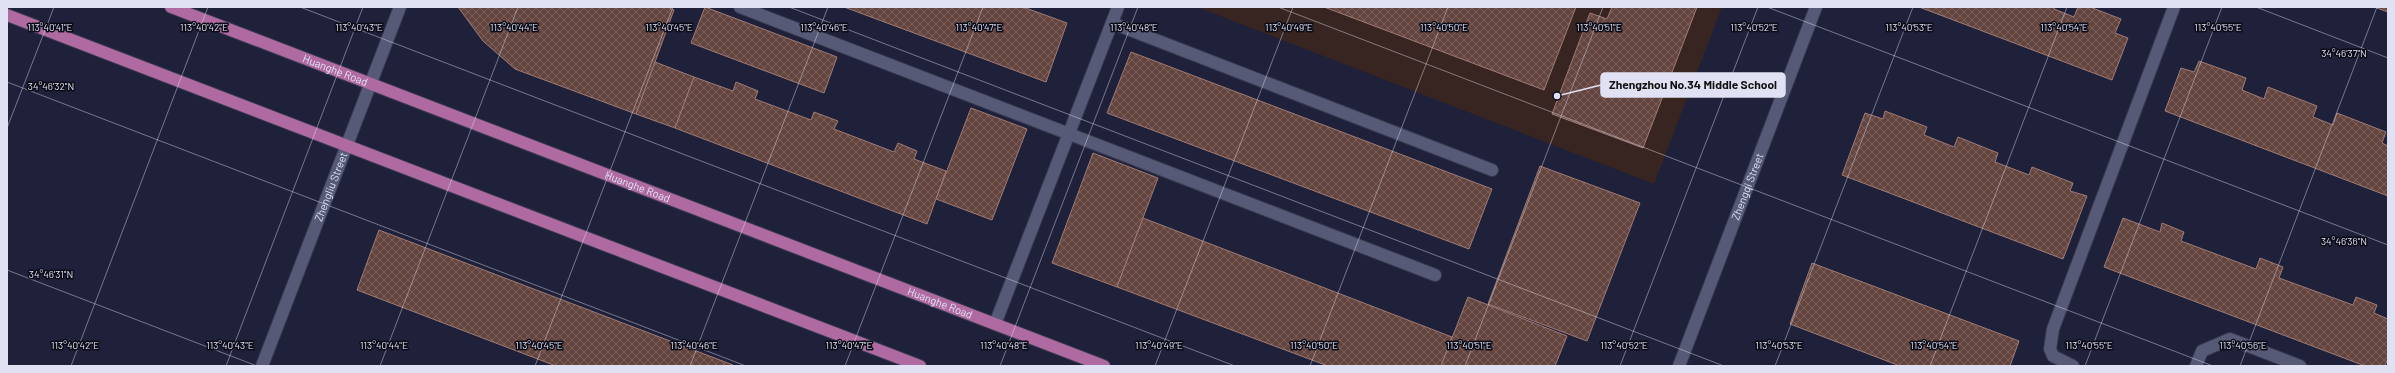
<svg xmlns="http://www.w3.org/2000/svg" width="2395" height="373" font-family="Barlow,sans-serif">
<defs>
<pattern id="building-cross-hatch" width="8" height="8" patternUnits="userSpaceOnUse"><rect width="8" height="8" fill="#64443e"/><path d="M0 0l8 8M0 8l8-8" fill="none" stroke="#7a5f5a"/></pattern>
</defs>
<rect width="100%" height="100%" fill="#1f203a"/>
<!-- education -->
<path fill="#382521" d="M1197,7H1722L1654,184Z"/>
<!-- building -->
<g fill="url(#building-cross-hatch)" stroke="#a07b75">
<path d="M458,7H667L674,10L636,114L515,69L483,41Z"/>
<path d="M705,7L837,57L824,93L691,43Z"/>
<path d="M844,7H1023L1067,23L1046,82Z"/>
<path d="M1324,7H1576L1544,90Z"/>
<path d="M1612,7H1697L1643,148L1552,114L1590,13L1607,19Z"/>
<path d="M1919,7H2055L2054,9L2074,17L2078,7H2090L2121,19L2115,33L2128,38L2112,80Z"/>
<path d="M2374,7H2388V12Z"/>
<path d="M1131,52L1492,189L1469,249L1107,113Z"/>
<path d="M2199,61L2246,78L2242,90L2264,99L2268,87L2317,106L2313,117L2333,125L2337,113L2386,132L2382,143L2388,146V196L2165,111L2181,68L2194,72Z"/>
<path d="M655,62L694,77L675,128L636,114Z"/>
<path d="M694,77L733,91L736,82L758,91L755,99L811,120L814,112L838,121L834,129L894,152L898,143L917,151L914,159L946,171L927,224L675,128Z"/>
<path d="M971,108L1027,129L992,220L936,199Z"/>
<path d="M1885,111L1927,127L1924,135L1954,147L1958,137L1998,153L1995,162L2029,175L2032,167L2073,183L2070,191L2087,196L2063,259L1842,175L1865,113L1883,119Z"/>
<path d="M1093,153L1158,178L1117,287L1052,263Z"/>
<path d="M1540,166L1640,203L1587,341L1488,304Z"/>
<path d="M1143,218L1452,337L1441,366H1328L1117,287Z"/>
<path d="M2123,218L2160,232L2162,223L2184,232L2181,241L2256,269L2260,258L2283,267L2279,278L2353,305L2356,297L2377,305L2374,313L2388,319V358L2385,366H2365L2104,267Z"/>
<path d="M379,230L733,365V366H556L357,290Z"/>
<path d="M1812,263L2019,341L2010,366H1900L1790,324Z"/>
<path d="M1468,297L1567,336L1555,366H1441Z"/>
</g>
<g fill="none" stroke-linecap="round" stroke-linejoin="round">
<defs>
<g id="minor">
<path d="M740,7L1435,275"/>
<path d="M1112,23L1492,170"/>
<path d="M995,324L1118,7"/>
<path id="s1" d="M262,366L400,7"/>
<path id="s2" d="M1679,366L1816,7"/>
<path d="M2073,366L2053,356L2050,349L2053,329L2174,7"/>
<path d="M2196,366L2202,351L2230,339L2300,366"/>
</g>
<g id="major">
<path id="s3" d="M171,7L1104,366"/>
<path d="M7,15L920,366"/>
</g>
</defs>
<!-- minor casing -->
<use href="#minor" stroke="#38394f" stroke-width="14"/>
<!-- major casing -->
<use href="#major" stroke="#38394f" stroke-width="14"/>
<!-- minor -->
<use href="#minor" stroke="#575a77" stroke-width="12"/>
<!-- major -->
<use href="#major" stroke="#af6ba1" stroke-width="12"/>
</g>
<!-- ticks -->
<path fill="none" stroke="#e0e2f4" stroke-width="1" stroke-opacity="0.45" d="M300,7L1235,366M789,7L1724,366M1278,7L2213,366M1767,7L2388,245M2256,7L2388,58M7,82L746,366M7,128L54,7M7,270L257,366M71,366L208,7M226,366L363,7M380,366L518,7M535,366L673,7M690,366L828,7M845,366L983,7M1000,366L1138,7M1155,366L1293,7M1310,366L1448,7M1465,366L1603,7M1620,366L1758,7M1775,366L1913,7M1930,366L2067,7M2085,366L2222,7M2240,366L2377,7"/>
<g text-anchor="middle" stroke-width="3" stroke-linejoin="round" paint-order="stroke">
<!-- street labels -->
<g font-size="11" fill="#e0e2f4" stroke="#0b0b17">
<text dy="4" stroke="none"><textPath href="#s3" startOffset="176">Huanghe Road</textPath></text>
<text dy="4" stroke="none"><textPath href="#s3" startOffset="500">Huanghe Road</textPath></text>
<text dy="4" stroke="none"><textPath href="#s2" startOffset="192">Zhengqi Street</textPath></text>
<text dy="4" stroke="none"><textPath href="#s1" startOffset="192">Zhengliu Street</textPath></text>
<text dy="4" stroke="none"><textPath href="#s3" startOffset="824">Huanghe Road</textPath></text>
</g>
</g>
<g font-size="10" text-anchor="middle" fill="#e0e2f4" stroke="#0b0b17" stroke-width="3" stroke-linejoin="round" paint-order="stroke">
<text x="824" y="31">113°40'46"E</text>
<text x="1289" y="31">113°40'49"E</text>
<text x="1444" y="31">113°40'50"E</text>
<text x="1754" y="31">113°40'52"E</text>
<text x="1909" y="31">113°40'53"E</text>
<text x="2064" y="31">113°40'54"E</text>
<text x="2218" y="31">113°40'55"E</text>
<text x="50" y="31">113°40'41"E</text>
<text x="204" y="31">113°40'42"E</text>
<text x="359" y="31">113°40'43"E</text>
<text x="514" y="31">113°40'44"E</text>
<text x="669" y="31">113°40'45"E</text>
<text x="979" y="31">113°40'47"E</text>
<text x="1134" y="31">113°40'48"E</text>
<text x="1599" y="31">113°40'51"E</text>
<text x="2344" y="57">34°46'37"N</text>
<text x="51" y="90">34°46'32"N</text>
<text x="2344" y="245">34°46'36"N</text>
<text x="51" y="278">34°46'31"N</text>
<text x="75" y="349">113°40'42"E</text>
<text x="230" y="349">113°40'43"E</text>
<text x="384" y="349">113°40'44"E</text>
<text x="539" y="349">113°40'45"E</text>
<text x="694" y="349">113°40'46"E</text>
<text x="849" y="349">113°40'47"E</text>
<text x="1004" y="349">113°40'48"E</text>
<text x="1159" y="349">113°40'49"E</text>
<text x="1314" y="349">113°40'50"E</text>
<text x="1469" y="349">113°40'51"E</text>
<text x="1624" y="349">113°40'52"E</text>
<text x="1779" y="349">113°40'53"E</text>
<text x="1934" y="349">113°40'54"E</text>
<text x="2089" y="349">113°40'55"E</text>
<text x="2243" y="349">113°40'56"E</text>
</g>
<!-- callouts -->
<path fill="none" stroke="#e0e2f4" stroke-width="1.5" d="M1557 96L1601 85"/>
<circle fill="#e0e2f4" stroke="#0b0b17" stroke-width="1.5" cx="1557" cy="96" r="4"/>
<rect fill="#e0e2f4" stroke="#e0e2f4" stroke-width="1.5" x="1601" y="73" width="184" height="24" rx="4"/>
<g font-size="12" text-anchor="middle" font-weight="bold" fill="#111">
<text x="1693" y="89">Zhengzhou No.34 Middle School</text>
</g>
<!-- border -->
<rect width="2395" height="373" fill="none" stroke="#e0e2f4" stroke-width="16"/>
</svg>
